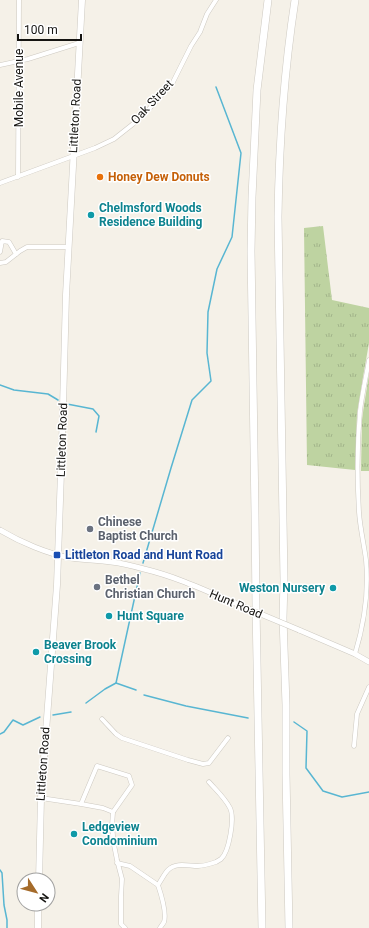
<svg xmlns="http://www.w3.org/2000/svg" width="369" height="928" font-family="Roboto,sans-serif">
<defs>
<pattern id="park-tufts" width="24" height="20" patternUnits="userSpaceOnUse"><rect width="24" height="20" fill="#bed3a1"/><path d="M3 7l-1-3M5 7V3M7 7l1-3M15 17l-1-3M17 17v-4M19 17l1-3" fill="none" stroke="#a2b48a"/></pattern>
</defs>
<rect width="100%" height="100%" fill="#f5f1e8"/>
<!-- park -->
<g fill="url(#park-tufts)">
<path d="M323,226L332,300L369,308V343L363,377L357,414L355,470L307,465L304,228Z"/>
<path d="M369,375V471H361L362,420L364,405Z"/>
</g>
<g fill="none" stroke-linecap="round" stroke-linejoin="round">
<!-- stream -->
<g stroke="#58b6d2" stroke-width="1.5">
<path d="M0,385L14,390L48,394L58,400"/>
<path d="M67,404L93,409L99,416L96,432"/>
<path d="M143,563L171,468L192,400L211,381L207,353L208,312L217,269L232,237L241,153L216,87"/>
<path d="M116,683L140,573"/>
<path d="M144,695L186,706L248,718"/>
<path d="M86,703L105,689L116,683L136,690"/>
<path d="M53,715L71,712"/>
<path d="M294,722L307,731L306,768L323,791L342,797L369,792"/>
<path d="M0,734L4,732L13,720L23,725L40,717"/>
<path d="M0,870L2,873L4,905L7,920V928"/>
</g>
<defs>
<g id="minor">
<path d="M0,65L28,59L79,43"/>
<path d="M18,177L19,0"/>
<path d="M0,183L95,148L114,139L133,124L149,109L173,82L191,46L200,32L207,14L216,0"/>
<path d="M0,252L2,241L9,242L16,254"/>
<path d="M0,263L6,262L20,251L27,247H69"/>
<path d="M355,654C364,624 369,592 366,560C364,544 360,528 359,512C357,479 357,444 360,411C362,394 366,377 369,360"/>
<path d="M102,719L116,734L122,738L188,760L203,764L209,763L228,738"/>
<path d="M354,746L357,714L369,687"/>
<path d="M41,798L81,804L97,766L129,776L132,785L113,812L103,808L81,804"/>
<path d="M113,812L112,826L114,845L117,860L122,879L121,896V924L125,928"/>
<path d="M117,863L130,866L158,885"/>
<path d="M160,928C161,926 163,924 164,922C167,913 161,894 158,885C161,881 164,874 168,870C176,862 188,866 198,866C204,866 210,864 216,862C216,862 221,859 221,859C229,852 235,818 230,808C225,798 216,790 209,782"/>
</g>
<g id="tertiary">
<path d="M0,530C20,542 48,554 71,558C84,560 98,560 111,562C122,563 133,566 144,569C178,577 211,593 244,607"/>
<path d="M299,630L355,654L369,662"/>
</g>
<g id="primary">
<path d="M39,880L41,798L57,585L62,444L66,295L82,0"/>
<path d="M38,928V904"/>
</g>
<g id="motorway">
<path d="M262,928L259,770L256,607L255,514L251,251L252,197L257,90L268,0"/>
<path d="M289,928L286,774V705L283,618L284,580L278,217C279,145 284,72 295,0"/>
</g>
</defs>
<!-- minor casing -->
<use href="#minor" stroke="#cdc9c1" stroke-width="5"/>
<!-- tertiary casing -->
<use href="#tertiary" stroke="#cdc9c1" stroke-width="6"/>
<!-- primary casing -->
<use href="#primary" stroke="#cdc9c1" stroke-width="7"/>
<!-- motorway casing -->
<use href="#motorway" stroke="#cdc9c1" stroke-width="8"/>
<!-- minor -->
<use href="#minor" stroke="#fff" stroke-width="4"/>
<!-- tertiary -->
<use href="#tertiary" stroke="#fff" stroke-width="5"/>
<!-- primary -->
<use href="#primary" stroke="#fff" stroke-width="6"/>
<!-- motorway -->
<use href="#motorway" stroke="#fff" stroke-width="7"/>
<defs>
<path id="tertiary-bridge" d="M244,607L299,630"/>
</defs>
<!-- tertiary-bridge casing -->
<use href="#tertiary-bridge" stroke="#cdc9c1" stroke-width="6" stroke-linecap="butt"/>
<!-- tertiary-bridge -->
<use href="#tertiary-bridge" stroke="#fff" stroke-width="5"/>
</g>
<!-- markers -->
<circle fill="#e8710a" stroke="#fff" stroke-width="1.5" cx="100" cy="177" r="4"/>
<g fill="#0f9aa8" stroke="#fff" stroke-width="1.5">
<circle cx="91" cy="215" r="4"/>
<circle cx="333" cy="588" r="4"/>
<circle cx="109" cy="616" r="4"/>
<circle cx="36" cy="652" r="4"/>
<circle cx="74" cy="834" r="4"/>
</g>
<g fill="#6b7280" stroke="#fff" stroke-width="1.5">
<circle cx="90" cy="529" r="4"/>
<circle cx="97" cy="587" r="4"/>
</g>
<rect fill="#1a4fb4" stroke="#fff" stroke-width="1.5" x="53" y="551" width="8" height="8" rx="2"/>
<g text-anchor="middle" stroke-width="3" stroke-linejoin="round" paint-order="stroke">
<!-- street labels -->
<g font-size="12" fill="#151411" stroke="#fff">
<text transform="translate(19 88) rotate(-90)" y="4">Mobile Avenue</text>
<text transform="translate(152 102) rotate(-47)" y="4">Oak Street</text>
<text transform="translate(75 116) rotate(-87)" y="4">Littleton Road</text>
<text transform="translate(62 440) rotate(-88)" y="4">Littleton Road</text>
<text transform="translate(236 604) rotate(23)" y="4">Hunt Road</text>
<text transform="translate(43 764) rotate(-86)" y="4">Littleton Road</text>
</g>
<!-- food labels -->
<g font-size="12" font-weight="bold" fill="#c56008" stroke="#fff" text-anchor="start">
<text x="108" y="181">Honey Dew Donuts</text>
</g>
<!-- culture labels -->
<g font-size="12" font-weight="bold" fill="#0d838f" stroke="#fff" text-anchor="start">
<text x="99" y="212">Chelmsford Woods<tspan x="99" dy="14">Residence Building</tspan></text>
<text x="325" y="592" text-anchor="end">Weston Nursery</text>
<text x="117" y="620">Hunt Square</text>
<text x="44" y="649">Beaver Brook<tspan x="44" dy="14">Crossing</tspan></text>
<text x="82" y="831">Ledgeview<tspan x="82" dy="14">Condominium</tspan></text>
</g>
<!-- worship labels -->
<g font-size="12" font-weight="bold" fill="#5b616d" stroke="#fff" text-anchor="start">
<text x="98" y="526">Chinese<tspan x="98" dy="14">Baptist Church</tspan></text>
<text x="105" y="584">Bethel<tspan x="105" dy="14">Christian Church</tspan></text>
</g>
<!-- transit labels -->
<g font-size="12" font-weight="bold" fill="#164399" stroke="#fff" text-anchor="start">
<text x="65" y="559">Littleton Road and Hunt Road</text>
</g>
</g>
<!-- north arrow -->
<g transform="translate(36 892) rotate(126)"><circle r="19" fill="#ffffff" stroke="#a1a1a0"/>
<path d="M0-3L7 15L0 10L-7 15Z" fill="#a56b2a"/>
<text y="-6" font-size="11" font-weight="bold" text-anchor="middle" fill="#151411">N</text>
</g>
<!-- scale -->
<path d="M18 34v6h63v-6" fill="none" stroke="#151411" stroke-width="2"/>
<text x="24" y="34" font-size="12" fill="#151411" stroke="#ffffff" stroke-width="3" paint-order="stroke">100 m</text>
</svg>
